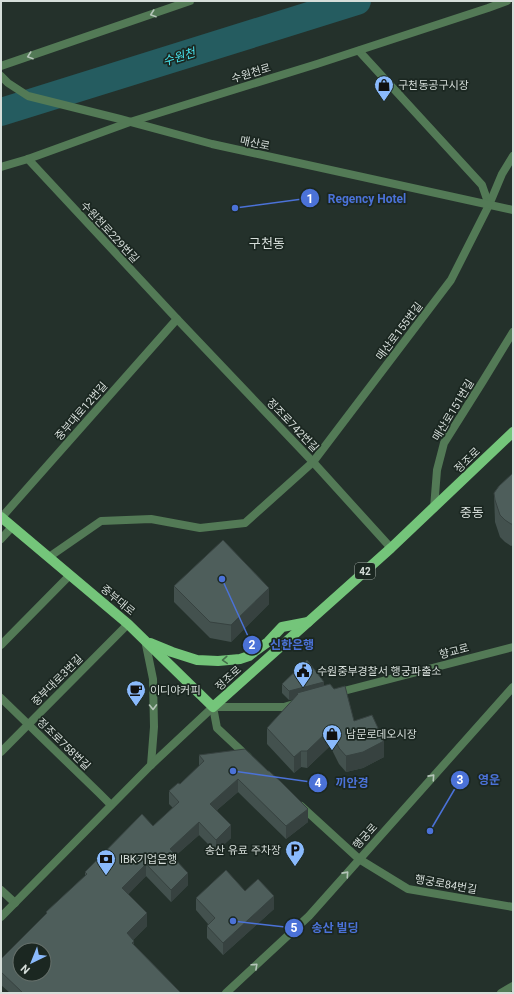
<svg xmlns="http://www.w3.org/2000/svg" width="514" height="994" font-family="Roboto,'Noto Sans KR',sans-serif">
<rect width="100%" height="100%" fill="#24312b"/>
<g fill="none" stroke-linecap="round" stroke-linejoin="round">
<!-- river -->
<path stroke="#255c60" stroke-width="28" d="M1,112L357,1"/>
<!-- minor -->
<g stroke="#537a56" stroke-width="8">
<path d="M359,51L482,185L489,205"/>
<path d="M1,66L190,1"/>
<path d="M28,159L177,319L313,462L391,548"/>
<path d="M1,167L28,159L130,122L317,64L488,8L507,1"/>
<path d="M434,508L437,470L444,443L483,381L513,332"/>
<path d="M1,518L177,319"/>
<path d="M1,539L12,527"/>
<path d="M49,557L101,521L151,519L200,528L245,523L313,462L451,280L489,205L502,174L513,156"/>
<path d="M1,645L70,575"/>
<path d="M336,693L513,647"/>
<path d="M1,698L99,793L111,805"/>
<path d="M1,752L128,624"/>
<path d="M248,757L217,728L213,707H284L297,703"/>
<path d="M301,806L359,859L408,889L513,907"/>
<path d="M1,890L15,903"/>
<path d="M226,993L309,916L513,687"/>
<path d="M501,993L513,986"/>
</g>
<!-- tertiary -->
<g stroke="#537a56" stroke-width="8">
<path d="M1,76L8,83L28,96L120,119L212,144L513,210"/>
<path d="M145,640L153,679L154,727L151,765"/>
<path d="M1,917L151,765L213,707"/>
</g>
<!-- primary -->
<g stroke="#74c57a" stroke-width="10">
<path d="M1,517L128,624L213,707L391,548L513,432"/>
<path d="M150,643L172,652L197,660L218,661L240,659L249,656L254,652L268,642L282,627L308,622"/>
</g>
</g>
<!-- wall -->
<g fill="#43514e">
<path d="M513,473V545L511,546L505,542L500,537L495,522L494,493Z"/>
<path d="M174,586L269,604L231,642L210,638L174,602Z"/>
<path d="M282,684L324,686L384,757L363,768L346,772L339,764L330,746L307,768L301,767L294,773L267,744V728L294,699L289,700L282,693Z"/>
<path d="M199,755L308,822L286,839L238,792L217,810L231,838L216,852L199,835L174,857V859L188,885L171,902L146,876L128,894L147,926L133,940L134,945L181,993H10L1,985V959L46,914V912L85,876V872L153,826L173,808L169,804V791L180,784L199,767Z"/>
<path d="M245,891L274,909L223,955L207,938V926L208,924L196,910V898Z"/>
</g>
<!-- shaded-wall -->
<g fill="#374240">
<path d="M269,588V604L231,642V625Z"/>
<path d="M324,682V691L298,694L297,693V698L289,700V691Z"/>
<path d="M330,729V746L307,768V751Z"/>
<path d="M384,741V757L363,768L346,772V756Z"/>
<path d="M301,751V767L294,773V757Z"/>
<path d="M238,779V792L210,816V804Z"/>
<path d="M308,809V822L286,839V826Z"/>
<path d="M199,822V835L174,857V866L170,849Z"/>
<path d="M231,825V838L216,852V840Z"/>
<path d="M146,864V876L122,901V888Z"/>
<path d="M188,873V885L171,902V890Z"/>
<path d="M274,896V909L223,955V943Z"/>
<path d="M147,913V926L127,946V933Z"/>
</g>
<!-- building -->
<g fill="#4e5e5b" stroke="#374240" fill-rule="evenodd">
<path d="M513,473V524H511L505,520L500,515L495,500L494,493L499,486Z"/>
<path d="M223,540L269,588L231,625L210,622L174,586Z"/>
<path d="M307,660L324,682L289,691L282,684Z"/>
<path d="M330,684L334,689L345,686L354,721L372,715L384,741L363,752L346,756L339,748L330,729L307,751H301L294,757L267,728L298,694L297,693Z"/>
<path d="M245,749L268,771H269L280,781L308,809L286,826L238,779L210,804L231,825L216,840L199,822L170,849L174,853L172,856L188,873L171,890L146,864L122,888L147,913L127,933L134,941L132,943L181,993H23L1,972V959L47,913L46,912L87,874L85,872L142,814L153,826L179,802L169,791L178,783L180,784L204,761L199,755ZM20,950H44V974H20Z"/>
<path d="M226,870L245,891L258,879L274,896L223,943L207,926L215,918L196,898Z"/>
</g>
<!-- one-way arrows -->
<defs><path id="oneway-chevron" d="M-2-3.5L2.5 0L-2 3.5" fill="none" stroke-width="1.6" stroke-linecap="round" stroke-linejoin="round"/></defs>
<g stroke="#b5c5b9">
<use href="#oneway-chevron" transform="translate(153 14) rotate(161)"/>
<use href="#oneway-chevron" transform="translate(30 56) rotate(161)"/>
<use href="#oneway-chevron" transform="translate(153 707) rotate(89)"/>
<use href="#oneway-chevron" transform="translate(432 777) rotate(-48)"/>
<use href="#oneway-chevron" transform="translate(346 874) rotate(-48)"/>
<use href="#oneway-chevron" transform="translate(255 966) rotate(-43)"/>
</g>
<use stroke="#436e49" href="#oneway-chevron" transform="translate(225 660) rotate(176)"/>
<!-- icons -->
<defs>
<symbol id="shop-pin" viewBox="-11 -11 22 30"><path d="M0 17L-7.5 6A9.5 9.5 0 1 1 7.5 6Z" fill="#8abafc" stroke="#1b2721"/><path d="M-5-2.5h2.3a2.7 3.5 0 0 1 5.4 0H5L5.5 6h-11ZM-1.5-2.5h3a1.5 2.3 0 0 0-3 0Z" fill="#111"/></symbol>
<symbol id="civic-pin" viewBox="-11 -11 22 30"><path d="M0 17L-7.5 6A9.5 9.5 0 1 1 7.5 6Z" fill="#8abafc" stroke="#1b2721"/><path d="M-.6-6.5H3V-4.5H.6V-3L4-1V1h2V6H-6V1h2V-1L-.6-3ZM-1.2 2.5V6h2.4V2.5Z" fill="#111"/></symbol>
<symbol id="cafe-pin" viewBox="-11 -11 22 30"><path d="M0 17L-7.5 6A9.5 9.5 0 1 1 7.5 6Z" fill="#8abafc" stroke="#1b2721"/><path d="M-5.5-4.5H6V0H3Q3 3.5 0 3.5H-2.5Q-5.5 3.5-5.5 0ZM3-3.2v2h1.7v-2ZM-6 4.5H4V6H-6Z" fill="#111"/></symbol>
<symbol id="parking-pin" viewBox="-11 -11 22 30"><path d="M0 17L-7.5 6A9.5 9.5 0 1 1 7.5 6Z" fill="#8abafc" stroke="#1b2721"/><path d="M-3.5-5.5H1a3.5 3.5 0 0 1 0 7H-1V5.5H-3.5ZM-1-3.4V-.6H.8a1.4 1.4 0 0 0 0-2.8Z" fill="#111"/></symbol>
<symbol id="bank-pin" viewBox="-11 -11 22 30"><path d="M0 17L-7.5 6A9.5 9.5 0 1 1 7.5 6Z" fill="#8abafc" stroke="#1b2721"/><path d="M-6-4H6V4H-6ZM0-2.3a2.3 2.3 0 1 0 0 4.6a2.3 2.3 0 1 0 0-4.6Z" fill="#111"/></symbol>
</defs>
<g fill-rule="evenodd">
<use href="#shop-pin" x="373" y="74" width="22" height="30"/>
<use href="#civic-pin" x="292" y="660" width="22" height="30"/>
<use href="#cafe-pin" x="125" y="679" width="22" height="30"/>
<use href="#shop-pin" x="321" y="723" width="22" height="30"/>
<use href="#parking-pin" x="284" y="839" width="22" height="30"/>
<use href="#bank-pin" x="95" y="848" width="22" height="30"/>
</g>
<g text-anchor="middle" stroke-width="3.5" stroke-linejoin="round" paint-order="stroke">
<!-- shield labels -->
<rect fill="#1b2721" stroke="#9ea7a2" stroke-width="1" x="355" y="563" width="20" height="16" rx="3"/>
<g font-size="10" font-weight="bold" fill="#d6deda">
<text x="365" y="575">42</text>
</g>
<!-- street labels -->
<g font-size="11" fill="#d6deda" stroke="#1b2721">
<text transform="translate(251 73) rotate(-17)" y="4">수원천로</text>
<text transform="translate(255 143) rotate(12)" y="4">매산로</text>
<text transform="translate(110 232) rotate(47)" y="4">수원천로229번길</text>
<text transform="translate(399 331) rotate(-53)" y="4">매산로155번길</text>
<text transform="translate(453 410) rotate(-59)" y="4">매산로151번길</text>
<text transform="translate(81 411) rotate(-49)" y="4">중부대로12번길</text>
<text transform="translate(293 425) rotate(46)" y="4">정조로742번길</text>
<text transform="translate(467 460) rotate(-44)" y="4">정조로</text>
<text transform="translate(118 600) rotate(40)" y="4">중부대로</text>
<text transform="translate(454 651) rotate(-15)" y="4">향교로</text>
<text transform="translate(228 678) rotate(-42)" y="4">정조로</text>
<text transform="translate(57 680) rotate(-45)" y="4">중부대로3번길</text>
<text transform="translate(64 744) rotate(44)" y="4">정조로758번길</text>
<text transform="translate(365 836) rotate(-48)" y="4">행궁로</text>
<text transform="translate(446 884) rotate(10)" y="4">행궁로84번길</text>
</g>
<!-- poi labels -->
<g font-size="11" fill="#d6deda" stroke="#1b2721" text-anchor="start">
<text x="398" y="89">구천동공구시장</text>
<text x="317" y="675">수원중부경찰서 행궁파출소</text>
<text x="150" y="694">이디야커피</text>
<text x="346" y="738">남문로데오시장</text>
<text x="281" y="854" text-anchor="end">송산 유료 주차장</text>
<text x="120" y="863">IBK기업은행</text>
</g>
<!-- water labels -->
<g font-size="12" font-style="italic" fill="#47e2ec" stroke="#1b2721">
<text transform="translate(179 57) rotate(-17)" y="4">수원천</text>
</g>
<!-- quarter labels -->
<g font-size="13" fill="#d6deda" stroke="#1b2721">
<text x="267" y="248">구천동</text>
<text x="472" y="517">중동</text>
</g>
</g>
<!-- callouts -->
<path fill="none" stroke="#4b72d8" stroke-width="1.5" d="M235 208L310 198M222 579L252 645M430 831L460 780M233 771L318 783M233 921L294 928"/>
<g fill="#4b72d8" stroke="#1b2721" stroke-width="1.5">
<circle cx="235" cy="208" r="4"/>
<circle cx="222" cy="579" r="4"/>
<circle cx="430" cy="831" r="4"/>
<circle cx="233" cy="771" r="4"/>
<circle cx="233" cy="921" r="4"/>
<circle cx="310" cy="198" r="10"/>
<circle cx="252" cy="645" r="10"/>
<circle cx="460" cy="780" r="10"/>
<circle cx="318" cy="783" r="10"/>
<circle cx="294" cy="928" r="10"/>
</g>
<g font-size="12" text-anchor="middle" font-weight="bold" fill="#fff">
<text x="310" y="203">1</text>
<text x="252" y="649">2</text>
<text x="460" y="784">3</text>
<text x="318" y="787">4</text>
<text x="294" y="932">5</text>
</g>
<g font-size="12" text-anchor="middle" font-weight="bold" fill="#4b72d8" stroke="#1b2721" stroke-width="3.5" stroke-linejoin="round" paint-order="stroke">
<text x="367" y="203">Regency Hotel</text>
<text x="292" y="649">신한은행</text>
<text x="489" y="784">영운</text>
<text x="352" y="787">끼안경</text>
<text x="335" y="932">송산 빌딩</text>
</g>
<!-- border -->
<rect width="514" height="994" fill="none" stroke="#d6deda" stroke-width="4"/>
<!-- north arrow -->
<g transform="translate(32 962) rotate(223)"><circle r="19" fill="#1b2721" stroke="#66706b"/>
<path d="M0-3L7 15L0 10L-7 15Z" fill="#8abafc"/>
<text y="-6" font-size="11" font-weight="bold" text-anchor="middle" fill="#d6deda">N</text>
</g>
</svg>
